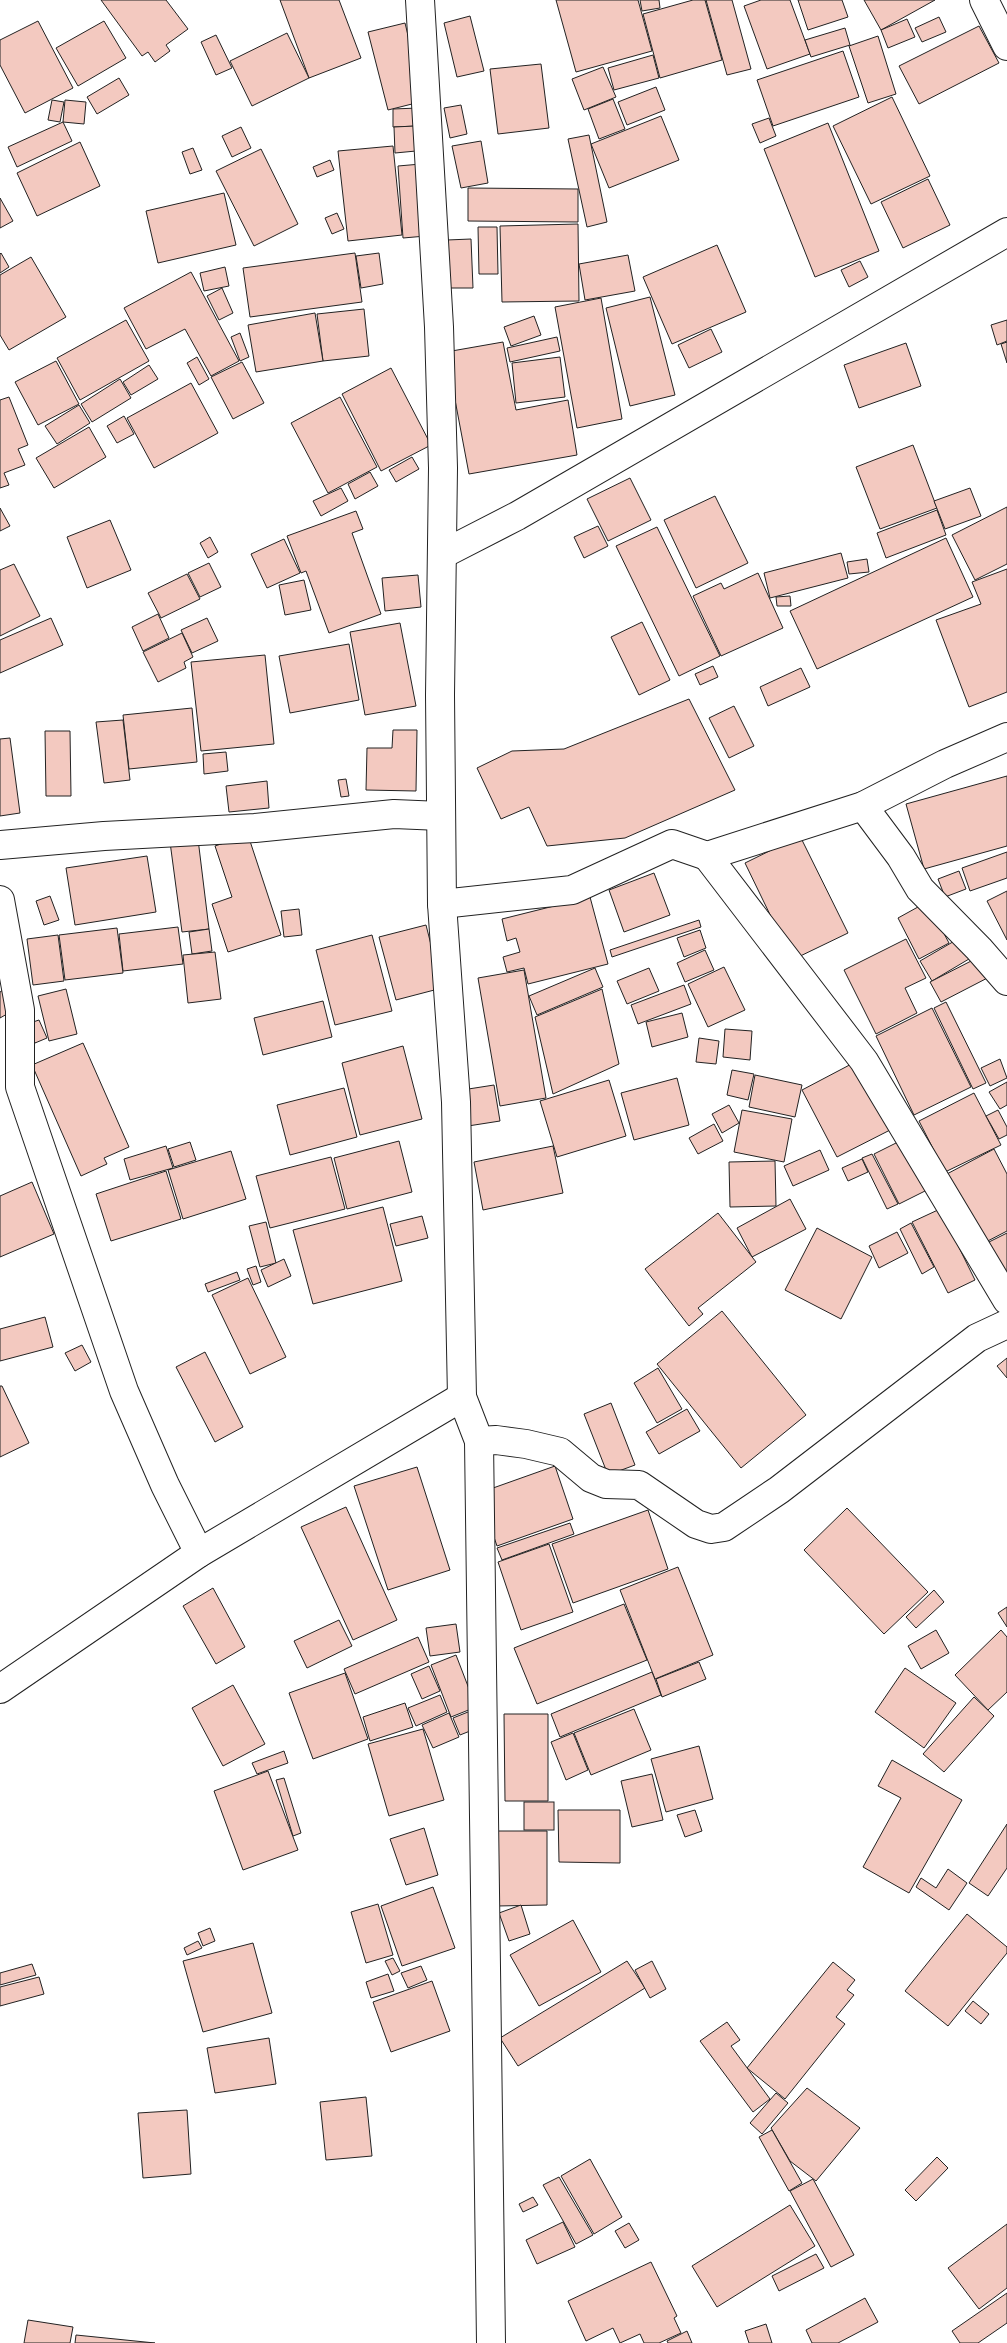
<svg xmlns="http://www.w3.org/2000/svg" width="1007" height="2343" font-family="Lora,serif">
<rect width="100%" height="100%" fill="#fff"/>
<!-- building -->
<g fill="#f3c9c0" stroke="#222">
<path d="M101,0H166L188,29L166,45L170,51L155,62L148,52L142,56Z"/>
<path d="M280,0H339L361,58L309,78Z"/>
<path d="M556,0H638L652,51L576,72Z"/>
<path d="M640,0H659L660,8L642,11Z"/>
<path d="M693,0H705L722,60L660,78L643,14Z"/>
<path d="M706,0H732L751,69L727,75Z"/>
<path d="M761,0H790L810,54L767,69L744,6Z"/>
<path d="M798,0H842L848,17L808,30Z"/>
<path d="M864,0H935L881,30Z"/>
<path d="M470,16L484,71L457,77L444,23Z"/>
<path d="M939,17L946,32L922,42L915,28Z"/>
<path d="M907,19L915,37L888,48L881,30Z"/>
<path d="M38,21L73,88L25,113L0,65V40Z"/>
<path d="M104,21L126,58L78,86L56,48Z"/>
<path d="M405,23L424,101L388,110L368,32Z"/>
<path d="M979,26L999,63L919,104L899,66Z"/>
<path d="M845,28L850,45L811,57L805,40Z"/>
<path d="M287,33L309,78L252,106L230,61Z"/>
<path d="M216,35L232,68L216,75L201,42Z"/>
<path d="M878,36L896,94L868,103L849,46Z"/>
<path d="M843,51L859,97L773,126L757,80Z"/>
<path d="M653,55L659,78L614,90L608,68Z"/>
<path d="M541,64L549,128L498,134L490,69Z"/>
<path d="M603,67L616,97L584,110L572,79Z"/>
<path d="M119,78L129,95L97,114L87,97Z"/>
<path d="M656,87L665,110L627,125L618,102Z"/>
<path d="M892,97L930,176L871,204L833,126Z"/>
<path d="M613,99L625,129L599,139L588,109Z"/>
<path d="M52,100L64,102L60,122L48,120Z"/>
<path d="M65,100L86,102L84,124L63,122Z"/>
<path d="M461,105L467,134L450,138L444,108Z"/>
<path d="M418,108V126L393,127V109Z"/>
<path d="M661,116L679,160L609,188L591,144Z"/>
<path d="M769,118L776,136L760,143L752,124Z"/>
<path d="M63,122L72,141L17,167L8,147Z"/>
<path d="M828,123L879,251L815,277L764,149Z"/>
<path d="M415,126L416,151L395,153L394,127Z"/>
<path d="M241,127L251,148L232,157L222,136Z"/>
<path d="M589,135L607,222L587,227L568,139Z"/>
<path d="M481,141L488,183L461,188L452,146Z"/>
<path d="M80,142L100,186L37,216L17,173Z"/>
<path d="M393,146L402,235L348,241L338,151Z"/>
<path d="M193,148L202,170L190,174L182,152Z"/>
<path d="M261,149L298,224L254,246L216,171Z"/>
<path d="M330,160L334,170L317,177L313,167Z"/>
<path d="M421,164L426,236L403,238L398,166Z"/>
<path d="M928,179L950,225L903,248L881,202Z"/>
<path d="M468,188L578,189V222L468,221Z"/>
<path d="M224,193L236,245L158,263L146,211Z"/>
<path d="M0,198L13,221L0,228Z"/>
<path d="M337,213L344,229L332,234L325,218Z"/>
<path d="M578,224L579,301L502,302L500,226Z"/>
<path d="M478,227H497L498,274H479Z"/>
<path d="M471,239L473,288H448L447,240Z"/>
<path d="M717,245L746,312L672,344L643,277Z"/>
<path d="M1,253L9,267L0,273V254Z"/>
<path d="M355,253L362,302L250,317L243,268Z"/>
<path d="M379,253L383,284L361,288L356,256Z"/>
<path d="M628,255L635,291L585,300L579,264Z"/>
<path d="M31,257L66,317L9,350L0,335V275Z"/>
<path d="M860,261L868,277L849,287L841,270Z"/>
<path d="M225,267L229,286L204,291L200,273Z"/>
<path d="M191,272L239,361L211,376L185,329L146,349L124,308Z"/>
<path d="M222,288L233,313L219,320L207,296Z"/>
<path d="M650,297L675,395L630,406L606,308Z"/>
<path d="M601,298L622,419L577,428L555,307Z"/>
<path d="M364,309L369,356L323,361L317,314Z"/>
<path d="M315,313L323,361L256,372L248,325Z"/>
<path d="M534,316L541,335L511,346L504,327Z"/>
<path d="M126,320L149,361L80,400L57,358Z"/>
<path d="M1007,320V341L997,345L991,325Z"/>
<path d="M711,329L722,352L689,368L678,345Z"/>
<path d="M240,333L249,357L240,361L231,337Z"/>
<path d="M557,337L560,351L510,362L507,348Z"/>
<path d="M503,342L516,410L568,400L577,455L469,474L446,352Z"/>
<path d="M1007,342V363L1001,344Z"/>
<path d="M906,343L921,386L859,408L844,365Z"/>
<path d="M197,357L209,379L199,385L187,363Z"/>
<path d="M560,357L565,397L516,403L512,363Z"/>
<path d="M56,361L79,404L38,425L15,382Z"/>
<path d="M242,362L264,403L233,419L211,377Z"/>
<path d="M149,365L158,379L131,395L123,382Z"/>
<path d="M391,368L431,445L381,471L342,394Z"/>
<path d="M120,379L131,398L92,422L81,404Z"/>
<path d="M191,383L218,433L154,468L127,418Z"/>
<path d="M9,397L28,445L18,449L25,465L4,473L9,485L0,488V400Z"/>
<path d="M340,397L377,467L328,493L291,423Z"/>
<path d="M79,405L90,423L57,444L45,426Z"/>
<path d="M124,416L134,434L117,443L107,426Z"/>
<path d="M89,427L106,457L54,488L36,458Z"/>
<path d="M913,445L937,508L880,529L856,467Z"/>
<path d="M412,457L419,469L396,482L389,470Z"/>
<path d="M370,472L378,486L355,499L348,484Z"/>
<path d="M630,478L651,520L608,541L587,499Z"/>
<path d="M341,488L348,501L321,516L313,501Z"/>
<path d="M970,488L981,516L945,529L934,501Z"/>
<path d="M715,496L748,563L696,588L664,520Z"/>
<path d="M1007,507V564L975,580L952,535Z"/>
<path d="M0,508L10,526L0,531Z"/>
<path d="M937,510L946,535L886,558L877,533Z"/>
<path d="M356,511L363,529L352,533L381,614L329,633L306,571L301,573L287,536Z"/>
<path d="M110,520L131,570L87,588L67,537Z"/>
<path d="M598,526L608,546L584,558L574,537Z"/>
<path d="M657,527L720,656L679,676L616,546Z"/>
<path d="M210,537L218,552L208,558L200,543Z"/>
<path d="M946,538L973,597L817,669L790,611Z"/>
<path d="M284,539L300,573L267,588L251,554Z"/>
<path d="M841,553L848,578L770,598L764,573Z"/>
<path d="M867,559L869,572L849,574L847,562Z"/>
<path d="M209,563L221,587L200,597L188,573Z"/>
<path d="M14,564L40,616L0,636V570Z"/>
<path d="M1007,569V692L969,707L936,620L981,604L972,582Z"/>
<path d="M758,573L783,628L721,656L693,596L721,583L724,589Z"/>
<path d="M187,574L200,599L161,618L148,593Z"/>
<path d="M418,575L421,607L385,611L382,578Z"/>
<path d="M304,580L311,610L285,615L279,585Z"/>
<path d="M790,596L791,606H777L776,597Z"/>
<path d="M158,614L169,638L143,651L132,627Z"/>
<path d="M51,618L63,645L0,673V640Z"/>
<path d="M207,618L218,641L192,653L181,630Z"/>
<path d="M642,622L670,680L639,695L611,637Z"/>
<path d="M400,623L416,706L365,715L350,632Z"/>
<path d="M182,633L193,657L184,662L186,668L158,682L143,652Z"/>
<path d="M349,644L359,700L290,713L279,656Z"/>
<path d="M265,655L274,744L201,751L191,662Z"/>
<path d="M713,666L718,677L700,685L695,674Z"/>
<path d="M801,668L810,687L768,706L760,687Z"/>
<path d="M689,699L735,790L625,838L547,846L529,807L501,819L477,768L512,751L564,749Z"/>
<path d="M734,706L754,746L729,758L709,718Z"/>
<path d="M192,708L197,762L129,769L123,715Z"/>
<path d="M123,720L130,780L104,783L96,722Z"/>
<path d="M393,730H417L416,791L366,790L367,748H392Z"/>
<path d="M45,731H70L71,796H46Z"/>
<path d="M10,738L20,813L0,816V739Z"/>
<path d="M226,752L228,771L204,774L203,754Z"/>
<path d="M1007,776V846L924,869L906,804Z"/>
<path d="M346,779L349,796L341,797L338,780Z"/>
<path d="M267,781L269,808L229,812L226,786Z"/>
<path d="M248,835L281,935L228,952L212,904L232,897L215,846Z"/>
<path d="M800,836L848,933L792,960L745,863Z"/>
<path d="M198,839L209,929L182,932L170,842Z"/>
<path d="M1007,852V878L970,891L962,868Z"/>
<path d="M147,856L156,912L75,925L66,868Z"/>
<path d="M959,871L966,889L945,897L938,879Z"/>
<path d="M654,873L670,915L624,932L609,890Z"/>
<path d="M1007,891V940L987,901Z"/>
<path d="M50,896L59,920L44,925L36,901Z"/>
<path d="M590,897L608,964L528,984L524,968L507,972L503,957L520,952L516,938L507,941L502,919Z"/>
<path d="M927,902L949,943L919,959L898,918Z"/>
<path d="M299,909L302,935L284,937L281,911Z"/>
<path d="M699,920L701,927L612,957L610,950Z"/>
<path d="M426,925L442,988L396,1000L379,937Z"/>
<path d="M178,927L183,964L123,971L119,934Z"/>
<path d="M117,928L123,973L65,980L59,935Z"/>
<path d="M209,929L212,951L192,954L189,932Z"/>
<path d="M700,930L706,948L684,957L677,938Z"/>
<path d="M58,935L64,981L33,985L27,939Z"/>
<path d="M372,935L392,1011L335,1025L316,950Z"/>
<path d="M963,936L974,956L932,981L920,961Z"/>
<path d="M906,939L926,978L905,988L917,1013L876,1034L844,970Z"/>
<path d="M705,950L714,970L685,982L677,963Z"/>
<path d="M215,952L221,999L188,1003L183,955Z"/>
<path d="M977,958L999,972L941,1002L930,982Z"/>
<path d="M724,967L745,1010L708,1027L688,984Z"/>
<path d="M595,968L603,987L537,1015L529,996Z"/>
<path d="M649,968L659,991L627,1004L617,981Z"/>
<path d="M524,970L546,1098L500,1106L478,978Z"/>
<path d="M684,985L691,1004L638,1024L631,1005Z"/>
<path d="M66,989L77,1034L49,1041L38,996Z"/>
<path d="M602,989L619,1064L553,1094L535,1017Z"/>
<path d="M3,990L14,1010L0,1018V992Z"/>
<path d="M323,1001L332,1037L263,1055L254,1018Z"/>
<path d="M946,1002L986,1083L973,1089L934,1008Z"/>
<path d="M932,1008L971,1087L914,1115L876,1036Z"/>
<path d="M682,1013L688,1037L652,1047L646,1022Z"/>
<path d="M39,1020L47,1038L35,1043L27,1024Z"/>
<path d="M725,1029L752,1031L750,1060L723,1057Z"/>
<path d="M699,1038L719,1041L716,1064L696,1062Z"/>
<path d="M83,1043L129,1147L104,1158L107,1164L81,1176L32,1065Z"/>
<path d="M403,1046L422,1119L360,1135L342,1063Z"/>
<path d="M1000,1059L1007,1078L990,1086L981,1068Z"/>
<path d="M859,1060L894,1128L837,1157L802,1090Z"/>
<path d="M732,1070L754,1074L748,1100L727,1095Z"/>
<path d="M755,1075L802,1085L795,1117L749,1107Z"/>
<path d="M677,1078L689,1125L634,1140L621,1093Z"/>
<path d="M609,1080L626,1136L557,1157L540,1101Z"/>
<path d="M1007,1082V1105L1000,1109L989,1092Z"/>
<path d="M494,1085L500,1121L468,1126L462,1090Z"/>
<path d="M344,1088L357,1137L290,1155L277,1105Z"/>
<path d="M974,1093L1001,1145L945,1172L919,1121Z"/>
<path d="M729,1105L739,1123L722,1133L712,1114Z"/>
<path d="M742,1110L792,1119L784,1162L734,1152Z"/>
<path d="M998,1110L1007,1127V1135L999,1139L986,1116Z"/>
<path d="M714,1124L723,1141L698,1154L689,1138Z"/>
<path d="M904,1139L929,1189L899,1204L874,1154Z"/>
<path d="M399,1141L412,1192L347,1209L334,1158Z"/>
<path d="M190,1142L196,1160L174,1167L168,1149Z"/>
<path d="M166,1146L173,1168L130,1180L124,1159Z"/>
<path d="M553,1146L563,1193L483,1210L474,1162Z"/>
<path d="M994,1149L1007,1174V1231L982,1244L945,1175Z"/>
<path d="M820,1150L829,1170L793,1186L784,1166Z"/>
<path d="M231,1151L246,1199L183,1219L168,1170Z"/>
<path d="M872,1154L898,1204L887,1209L862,1158Z"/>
<path d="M331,1157L345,1209L270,1228L256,1176Z"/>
<path d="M862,1159L868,1172L848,1181L842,1168Z"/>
<path d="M775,1161L776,1206L730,1207L729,1162Z"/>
<path d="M166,1171L181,1219L111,1241L96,1194Z"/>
<path d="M32,1182L54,1234L0,1257V1196Z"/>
<path d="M790,1199L806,1229L752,1257L737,1228Z"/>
<path d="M383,1207L402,1281L313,1304L293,1230Z"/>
<path d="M940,1209L975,1280L948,1293L912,1222Z"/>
<path d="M718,1213L756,1262L698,1308L703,1314L689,1326L645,1269Z"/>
<path d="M422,1216L428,1238L396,1246L390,1224Z"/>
<path d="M266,1222L276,1263L260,1267L249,1226Z"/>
<path d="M911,1223L934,1267L922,1274L900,1229Z"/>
<path d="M817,1228L872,1257L841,1319L785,1290Z"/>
<path d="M897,1232L908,1253L879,1268L869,1246Z"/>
<path d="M1007,1233V1287L985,1244Z"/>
<path d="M284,1259L291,1276L268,1287L261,1270Z"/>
<path d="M256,1266L261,1282L253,1285L247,1269Z"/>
<path d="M237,1272L240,1280L208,1292L205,1284Z"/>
<path d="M248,1278L286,1357L250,1374L212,1295Z"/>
<path d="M722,1311L806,1415L741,1468L657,1364Z"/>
<path d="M45,1317L53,1347L0,1361V1329Z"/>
<path d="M82,1345L91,1362L75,1371L65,1353Z"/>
<path d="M205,1352L243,1427L215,1442L176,1367Z"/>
<path d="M1007,1358V1378L997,1366Z"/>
<path d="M658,1368L682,1409L657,1423L634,1383Z"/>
<path d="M0,1386H2L29,1443L0,1457Z"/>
<path d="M611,1403L635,1465L608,1475L584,1414Z"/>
<path d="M687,1409L700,1431L659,1454L646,1432Z"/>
<path d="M555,1466L573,1519L497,1546L479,1493Z"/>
<path d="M417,1467L450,1570L388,1590L354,1486Z"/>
<path d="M346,1507L397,1620L353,1640L301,1527Z"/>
<path d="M847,1508L928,1592L884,1634L804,1550Z"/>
<path d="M648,1510L668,1569L573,1603L552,1544Z"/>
<path d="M570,1523L574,1534L502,1560L497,1548Z"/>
<path d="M549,1544L573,1612L521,1630L498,1562Z"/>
<path d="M678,1567L713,1655L655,1679L620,1590Z"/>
<path d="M213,1588L245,1647L216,1664L183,1606Z"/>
<path d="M934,1590L944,1602L916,1628L906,1617Z"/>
<path d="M624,1604L647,1660L537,1704L514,1648Z"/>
<path d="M1007,1607V1627L998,1613Z"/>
<path d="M339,1620L352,1646L307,1668L294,1641Z"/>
<path d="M456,1624L460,1652L430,1656L426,1628Z"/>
<path d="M936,1630L949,1653L921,1669L908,1646Z"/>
<path d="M1001,1630L1007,1637V1692L988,1710L955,1675Z"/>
<path d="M418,1637L429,1662L355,1694L344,1669Z"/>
<path d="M456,1655L476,1707L451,1717L431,1665Z"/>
<path d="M699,1662L706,1679L662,1697L656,1679Z"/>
<path d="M429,1666L440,1691L422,1699L411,1674Z"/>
<path d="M905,1668L956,1703L924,1748L875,1712Z"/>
<path d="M652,1672L661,1695L560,1737L551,1714Z"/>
<path d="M345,1673L368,1739L313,1759L289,1693Z"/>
<path d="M233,1685L265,1744L223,1766L192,1708Z"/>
<path d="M440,1695L447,1712L416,1726L408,1708Z"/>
<path d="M974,1697L994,1716L944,1772L923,1754Z"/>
<path d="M405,1703L413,1727L370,1741L363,1717Z"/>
<path d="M634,1709L651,1750L591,1775L574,1733Z"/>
<path d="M473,1710L480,1727L460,1735L453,1718Z"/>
<path d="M449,1713L459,1737L433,1748L422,1725Z"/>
<path d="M504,1714H548V1801H505Z"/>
<path d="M423,1729L444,1800L389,1816L368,1744Z"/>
<path d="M573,1733L588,1770L566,1780L551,1742Z"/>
<path d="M699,1746L713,1799L666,1812L651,1759Z"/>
<path d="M284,1751L288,1763L257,1774L252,1763Z"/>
<path d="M892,1760L962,1800L909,1893L863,1867L901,1798L878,1786Z"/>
<path d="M268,1771L298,1850L243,1870L214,1791Z"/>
<path d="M652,1774L663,1820L632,1827L621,1781Z"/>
<path d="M284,1778L301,1833L293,1836L276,1780Z"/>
<rect x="524" y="1802" width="30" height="28"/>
<path d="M558,1810H620V1863L559,1862Z"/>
<path d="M695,1810L702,1831L685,1837L677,1815Z"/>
<path d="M1007,1824V1868L988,1896L969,1883Z"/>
<path d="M424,1828L438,1875L406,1885L390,1839Z"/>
<path d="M496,1831H547V1905L497,1906Z"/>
<path d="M948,1869L967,1883L949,1910L916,1887L921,1878L936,1888Z"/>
<path d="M433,1887L455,1948L402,1966L381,1906Z"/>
<path d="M378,1904L393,1955L366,1963L351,1912Z"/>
<path d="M521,1905L530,1934L509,1941L499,1913Z"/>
<path d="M967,1914L1007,1947V1953L948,2026L905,1991Z"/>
<path d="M573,1920L601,1972L539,2006L510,1955Z"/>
<path d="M210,1928L215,1941L203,1946L198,1933Z"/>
<path d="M198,1941L202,1948L187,1955L184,1948Z"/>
<path d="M253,1943L272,2013L203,2032L183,1961Z"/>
<path d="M393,1958L400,1971L392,1975L385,1961Z"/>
<path d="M627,1961L645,1988L518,2066L500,2038Z"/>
<path d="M652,1961L666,1989L650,1998L635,1970Z"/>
<path d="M833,1962L855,1980L847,1990L854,1995L836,2017L845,2024L785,2099L747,2068Z"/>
<path d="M32,1964L36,1975L0,1985V1973Z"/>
<path d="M421,1966L427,1980L408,1988L401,1973Z"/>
<path d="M388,1974L394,1991L371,1998L366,1982Z"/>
<path d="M39,1977L44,1994L0,2006V1987Z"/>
<path d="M432,1981L450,2031L391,2052L373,2002Z"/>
<path d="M973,2001L989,2014L981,2024L965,2011Z"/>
<path d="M727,2022L740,2040L731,2046L770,2099L753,2112L700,2041Z"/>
<path d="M269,2038L276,2084L215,2093L207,2048Z"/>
<path d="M807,2088L860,2128L816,2181L790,2161L771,2128Z"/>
<path d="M776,2093L788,2103L762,2134L750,2123Z"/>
<path d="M366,2097L372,2156L326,2160L320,2102Z"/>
<path d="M187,2110L191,2174L143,2178L138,2113Z"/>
<path d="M772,2130L802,2183L789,2191L759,2137Z"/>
<path d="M937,2157L948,2168L916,2201L905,2190Z"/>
<path d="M590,2159L622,2217L594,2234L561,2176Z"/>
<path d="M559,2177L593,2235L576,2244L543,2185Z"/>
<path d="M813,2179L854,2255L831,2267L790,2191Z"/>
<path d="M533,2197L538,2205L523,2212L519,2204Z"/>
<path d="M790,2205L815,2246L717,2307L692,2266Z"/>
<path d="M563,2222L575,2247L537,2264L526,2240Z"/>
<path d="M629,2223L639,2240L625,2248L615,2231Z"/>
<path d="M1007,2224V2288L979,2309L948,2268Z"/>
<path d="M816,2254L824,2268L779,2291L772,2276Z"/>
<path d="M651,2262L677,2316L674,2318L681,2333L659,2343H644L640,2334L620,2343L613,2328L586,2341L568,2301Z"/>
<path d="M1007,2293V2323L978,2343H960L952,2331Z"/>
<path d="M865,2298L878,2322L838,2343H812L806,2330Z"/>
<path d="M28,2320L73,2327L70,2343H24Z"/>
<path d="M766,2324L772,2343H749L745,2331Z"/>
<path d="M687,2331L692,2343H668L667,2341Z"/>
<path d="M76,2335L155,2343H75Z"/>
</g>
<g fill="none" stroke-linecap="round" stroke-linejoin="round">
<defs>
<g id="minor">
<path d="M420,0L439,327L443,468L440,695L442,904L456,1102L462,1397L479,1441L491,2343"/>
<path d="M984,0L1007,46"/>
<path d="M443,554L517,516L1007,232"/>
<path d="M863,806L901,857L920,889L979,949L1007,981"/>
<path d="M0,845L104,836L255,828L394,814L441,816"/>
<path d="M707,856L864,1061L1007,1300"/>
<path d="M0,900L20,1010V1087L124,1391L165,1485L199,1553"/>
<path d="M442,904L572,890L672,844L707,856L863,806L945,764L1007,737"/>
<path d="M479,1441L496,1440L526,1444L560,1452L591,1478L606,1484L639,1485L696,1524L711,1529L724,1527L779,1490L977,1338L1007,1324"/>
<path d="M0,1689L199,1553L462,1397"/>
</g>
</defs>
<!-- minor casing -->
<use href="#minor" stroke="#222" stroke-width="30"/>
<!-- minor -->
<use href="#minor" stroke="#fff" stroke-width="28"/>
</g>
</svg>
